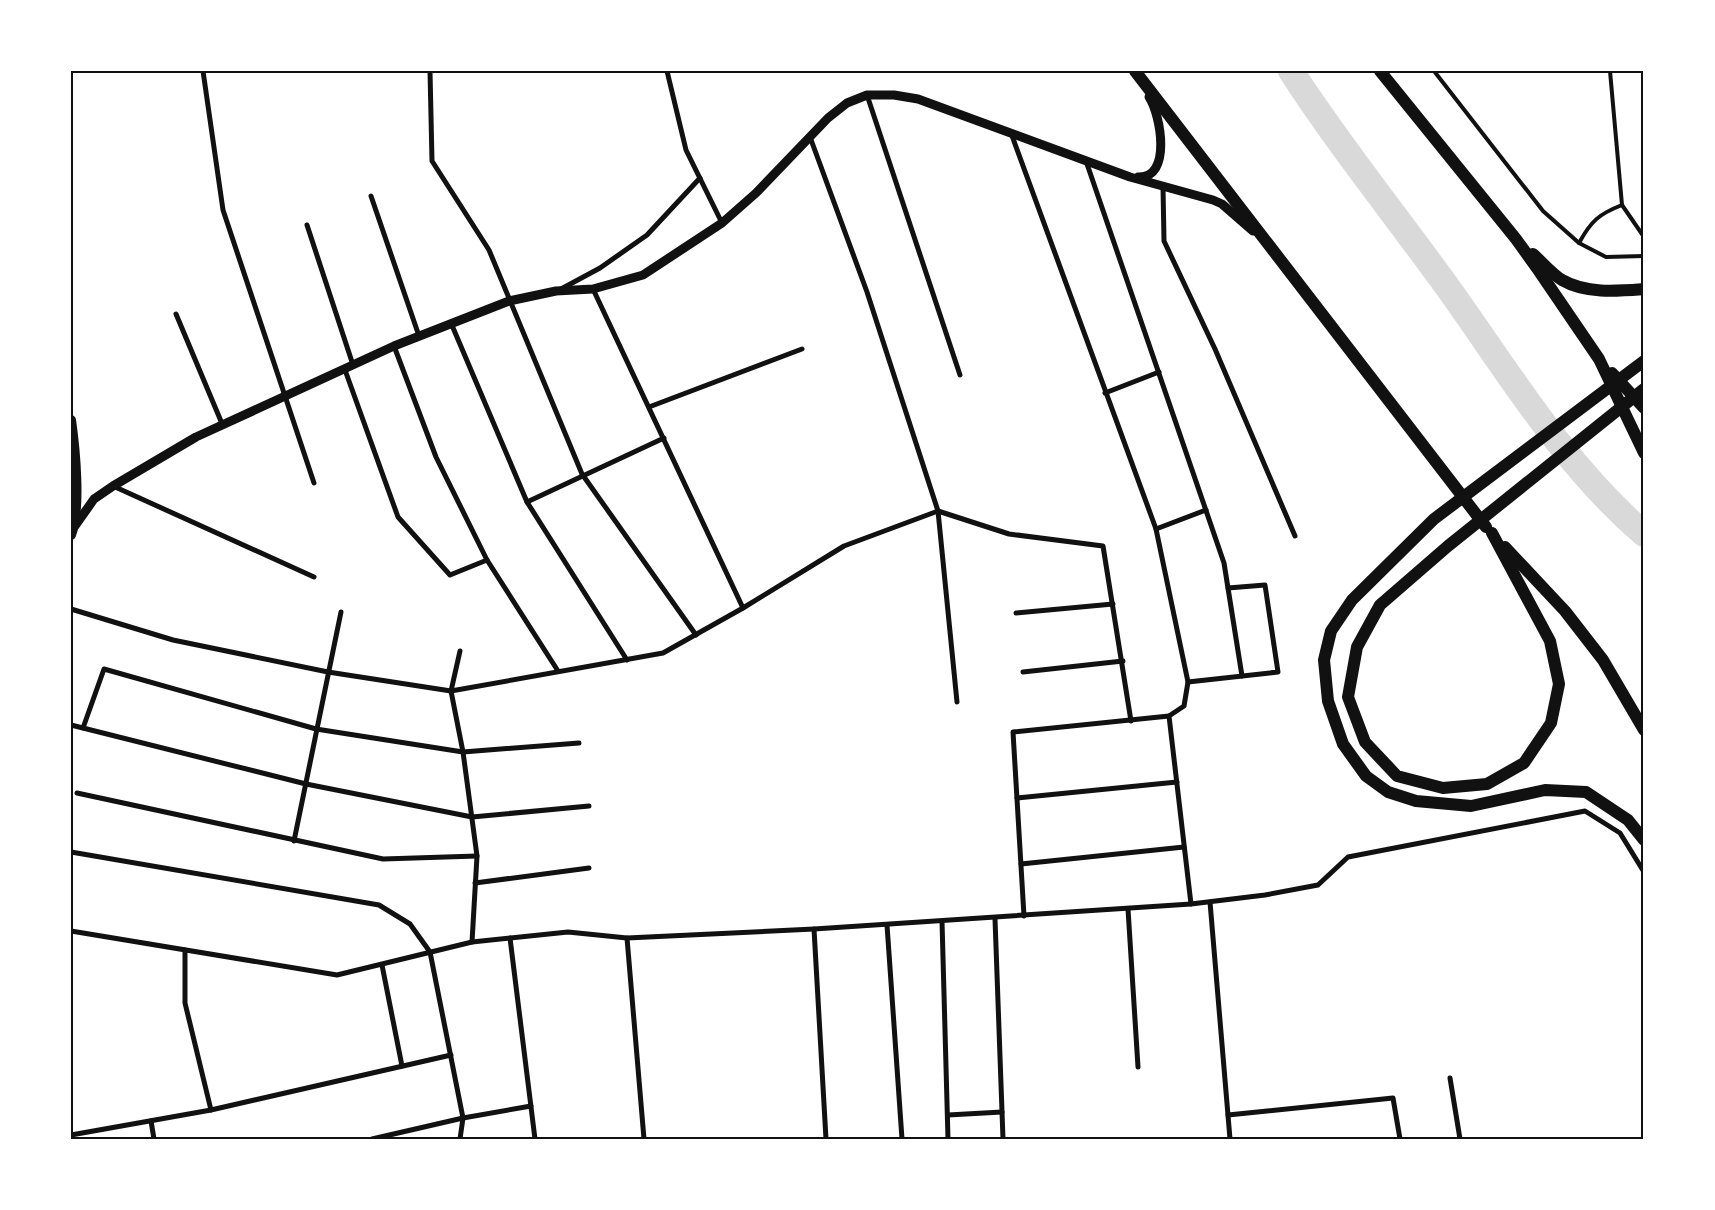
<svg xmlns="http://www.w3.org/2000/svg" width="1715" height="1210" font-family="Jost,sans-serif">
<rect width="100%" height="100%" fill="#fff"/>
<g fill="none" stroke-linecap="round" stroke-linejoin="round">
<!-- river -->
<path stroke="#d9d9d9" stroke-width="26" d="M1291,71C1340,147 1398,218 1451,292C1511,376 1564,465 1644,534"/>
<!-- service -->
<g stroke="#111" stroke-width="4">
<path d="M1434,71L1543,211L1579,243L1606,257L1644,256"/>
<path d="M1610,71L1622,205L1644,237"/>
<path d="M1579,243C1591,221 1599,214 1622,205"/>
</g>
<!-- minor -->
<g stroke="#111" stroke-width="5">
<path d="M203,71L223,210L314,483"/>
<path d="M430,71L432,161L489,250L582,474L696,635"/>
<path d="M667,71L686,150L722,223"/>
<path d="M867,95L960,375"/>
<path d="M1011,133L1156,529L1188,682L1184,706L1169,716L1191,904"/>
<path d="M810,137L867,292L938,511L957,702"/>
<path d="M1086,161L1224,563L1242,676"/>
<path d="M1163,187L1164,241L1215,349L1295,536"/>
<path d="M371,196L419,336"/>
<path d="M307,225L353,365"/>
<path d="M561,289L600,268L647,235L700,178"/>
<path d="M593,289L743,608"/>
<path d="M176,314L223,426"/>
<path d="M451,323L527,502L627,660"/>
<path d="M394,346L436,457L487,560L558,671"/>
<path d="M345,370L398,517L450,575L487,560"/>
<path d="M1105,393L1159,372"/>
<path d="M649,407L802,349"/>
<path d="M113,486L314,577"/>
<path d="M527,502L664,438"/>
<path d="M1156,529L1206,510"/>
<path d="M71,609L173,640L328,672L451,691L663,653L743,608L844,546L938,511L1009,534L1103,546L1131,721"/>
<path d="M1016,613L1113,604"/>
<path d="M460,651L451,691L463,752L477,856L472,942"/>
<path d="M1023,672L1123,661"/>
<path d="M1188,682L1278,672L1265,585L1228,588"/>
<path d="M71,725L306,784L472,817L589,806"/>
<path d="M83,728L104,669L316,729L463,752L579,743"/>
<path d="M77,793L383,859L477,856"/>
<path d="M1017,798L1177,782"/>
<path d="M294,841L341,612"/>
<path d="M71,852L379,905L410,924L430,952L463,1118L460,1139"/>
<path d="M1021,864L1184,847"/>
<path d="M475,883L589,868"/>
<path d="M1210,902L1230,1139"/>
<path d="M1128,909L1138,1067"/>
<path d="M1024,916L1013,732L1169,716"/>
<path d="M995,919L1003,1139"/>
<path d="M942,921L948,1139"/>
<path d="M887,925L902,1139"/>
<path d="M814,929L826,1139"/>
<path d="M71,931L337,975L472,942L568,932L627,938L814,929L1191,904L1265,895L1318,885L1348,857L1585,811L1620,833L1644,872"/>
<path d="M510,938L535,1139"/>
<path d="M627,938L644,1139"/>
<path d="M185,950V1003L211,1110"/>
<path d="M382,965L402,1066"/>
<path d="M1450,1078L1460,1139"/>
<path d="M948,1115L1002,1112"/>
<path d="M1228,1115L1393,1098L1400,1139"/>
<path d="M151,1121L154,1139"/>
<path d="M71,1135L211,1110L451,1055"/>
<path d="M372,1139L463,1118L531,1106"/>
</g>
<!-- tertiary -->
<g stroke="#111" stroke-width="9">
<path d="M1138,177C1172,179 1161,115 1149,97"/>
<path d="M75,526L94,499L113,486L196,437L394,346L509,301L556,291L593,289L643,275L722,223L756,193L828,118L847,103L867,95H894L918,99L1130,177L1213,200L1222,204L1253,231"/>
</g>
<!-- secondary -->
<path stroke="#111" stroke-width="10" d="M71,420C75,448 81,509 71,535"/>
<!-- primary -->
<g stroke="#111" stroke-width="12">
<path d="M1135,71L1486,527"/>
<path d="M1380,71L1516,239L1539,271L1599,359L1644,453"/>
<path d="M1533,254C1542,262 1552,274 1562,280C1586,294 1618,291 1644,289"/>
<path d="M1644,361L1434,519L1352,600L1331,631L1324,660L1328,701L1343,744L1366,776L1388,792L1416,801L1471,806L1545,790L1586,792L1628,820L1644,840"/>
<path d="M1612,373L1644,408"/>
<path d="M1492,533L1550,641L1559,684L1551,723L1524,763L1487,784L1443,788L1397,776L1365,742L1348,697L1357,647L1380,605L1448,546L1644,389"/>
<path d="M1505,547L1565,611L1603,660L1644,730"/>
</g>
</g>
<!-- border -->
<rect width="1715" height="1210" fill="none" stroke="#ffffff" stroke-width="145"/>
<rect x="72" y="72" width="1570" height="1066" fill="none" stroke="#111" stroke-width="2"/>
</svg>
